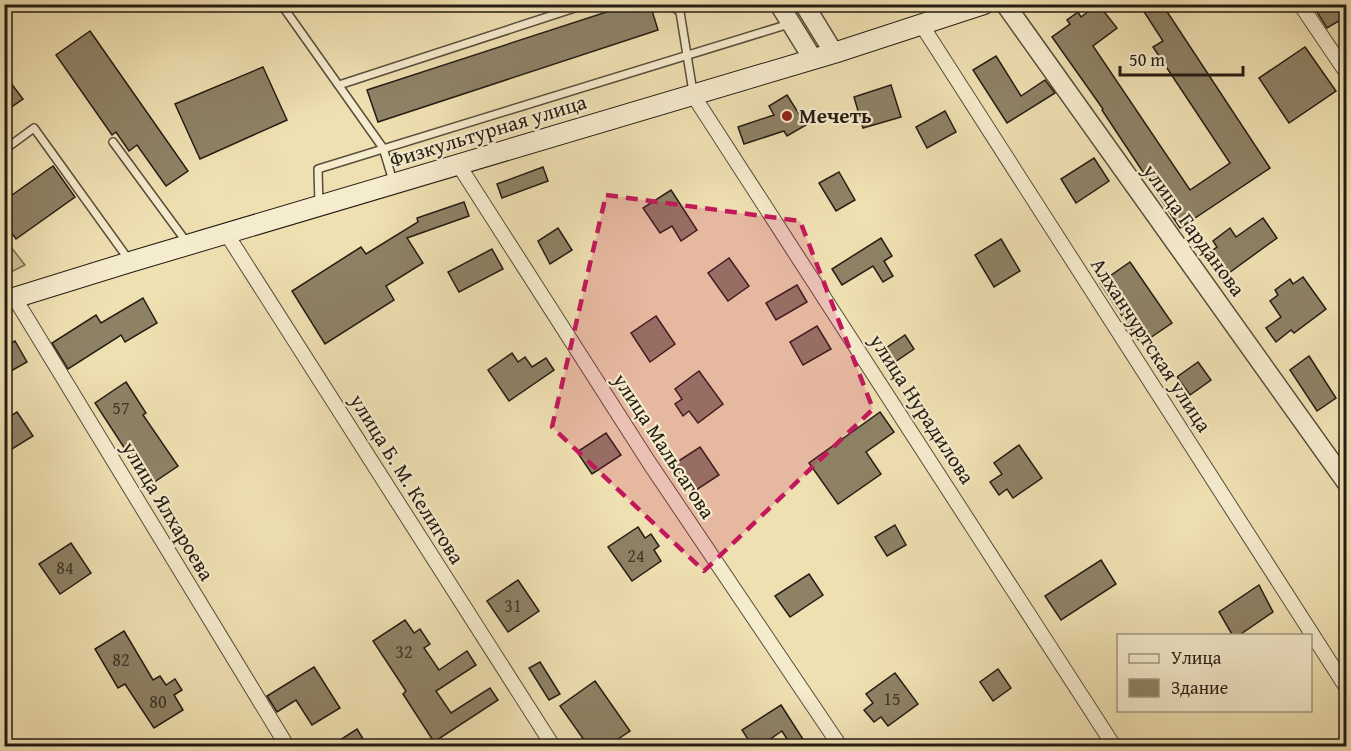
<svg xmlns="http://www.w3.org/2000/svg" width="1351" height="751" font-family="'Gentium Book Plus',serif">
<rect width="100%" height="100%" fill="#efe0b2"/>
<filter id="stains"><feTurbulence type="fractalNoise" baseFrequency=".00333" numOctaves="4"/><feColorMatrix values="0 0 0 0 .2 0 0 0 0 .09 0 0 0 0 .02 0 0 0 .5 -.17"/></filter>
<radialGradient id="worn" r=".72"><stop offset=".6" stop-color="#630" stop-opacity="0"/><stop offset="1" stop-color="#630" stop-opacity=".3"/></radialGradient>
<!-- green -->
<path fill="#cdbf97" stroke="#796e55" stroke-width="1.5" d="M4,238L25,265L5,275H4Z"/>
<!-- building -->
<g fill="#8e8266" stroke="#251c13" stroke-width="1.5">
<path d="M631,4H650L658,30L378,122L367,90Z"/>
<path d="M1098,4L1117,28L1093,46L1190,190L1230,163L1153,47L1163,41L1139,4H1162L1270,168L1180,228L1102,110L1103,109L1052,37L1070,24L1067,20L1078,12L1081,17Z"/>
<path d="M1312,4H1347V16L1327,28Z"/>
<path d="M90,31L188,171L166,186L137,145L129,151L116,132L112,135L56,55Z"/>
<path d="M1305,47L1336,91L1289,123L1259,78Z"/>
<path d="M996,56L1021,96L1045,80L1055,93L1007,123L973,70Z"/>
<path d="M263,67L287,120L200,159L175,104Z"/>
<path d="M4,74L23,99L4,112Z"/>
<path d="M891,85L901,117L863,128L854,97Z"/>
<path d="M787,95L806,125L787,136L784,131L744,144L738,127L774,115L769,106Z"/>
<path d="M945,111L956,132L927,148L916,127Z"/>
<path d="M1094,158L1109,181L1076,203L1061,179Z"/>
<path d="M53,166L75,197L16,239L4,222V184L12,195Z"/>
<path d="M543,167L548,181L502,198L497,184Z"/>
<path d="M839,172L855,200L836,211L819,183Z"/>
<path d="M671,190L697,230L681,241L672,226L660,233L643,208Z"/>
<path d="M464,202L469,216L407,238L423,263L386,286L394,300L325,344L292,291L361,247L366,254L418,222L417,218Z"/>
<path d="M1263,218L1277,238L1222,278L1206,255L1217,247L1213,241L1230,228L1236,237Z"/>
<path d="M558,228L572,250L550,264L538,241Z"/>
<path d="M881,238L892,256L884,261L893,276L883,282L873,266L842,285L832,269Z"/>
<path d="M1001,239L1020,271L994,287L975,255Z"/>
<path d="M492,249L503,269L459,292L448,272Z"/>
<path d="M729,258L749,286L728,301L708,273Z"/>
<path d="M1130,262L1172,323L1141,344L1100,283Z"/>
<path d="M1303,277L1326,309L1294,333L1291,330L1276,342L1266,328L1281,317L1270,301L1278,295L1275,290L1290,279L1293,284Z"/>
<path d="M797,285L807,302L776,320L766,303Z"/>
<path d="M143,298L157,323L125,342L121,335L68,369L52,343L96,315L101,323Z"/>
<path d="M656,316L675,344L650,362L631,333Z"/>
<path d="M817,326L831,349L803,365L790,342Z"/>
<path d="M905,335L914,349L889,366L880,352Z"/>
<path d="M15,341L27,362L4,375V347Z"/>
<path d="M512,353L518,362L525,357L532,367L546,358L554,370L509,401L488,370Z"/>
<path d="M1309,356L1336,398L1317,411L1290,370Z"/>
<path d="M1198,362L1211,380L1190,395L1177,377Z"/>
<path d="M699,371L723,404L698,423L689,411L683,416L675,404L682,399L675,389Z"/>
<path d="M126,382L146,413L143,415L178,466L147,487L140,476L142,475L95,403Z"/>
<path d="M17,412L33,436L4,454V420Z"/>
<path d="M880,412L894,432L866,452L881,474L838,504L809,463Z"/>
<path d="M606,433L621,455L592,474L577,452Z"/>
<path d="M1019,445L1042,478L1013,498L1007,489L999,495L990,482L1002,474L994,463Z"/>
<path d="M700,447L719,475L693,492L674,464Z"/>
<path d="M895,525L906,545L887,556L875,537Z"/>
<path d="M638,527L645,538L651,534L659,546L654,550L661,561L632,581L608,547Z"/>
<path d="M71,543L91,573L60,594L39,564Z"/>
<path d="M1101,560L1116,584L1061,620L1045,596Z"/>
<path d="M809,574L823,595L790,617L775,596Z"/>
<path d="M518,580L539,611L508,632L487,601Z"/>
<path d="M1259,585L1273,612L1238,636H1233L1219,612Z"/>
<path d="M405,620L414,633L420,629L430,644L424,648L439,670L467,651L476,665L436,691L451,713L490,688L498,700L434,742L403,694L406,691L373,641Z"/>
<path d="M124,631L153,680L160,676L166,685L175,679L182,690L174,695L183,710L154,728L125,684L118,688L95,649Z"/>
<path d="M540,662L560,694L549,700L529,668Z"/>
<path d="M314,667L340,708L312,725L296,700L277,712L267,696Z"/>
<path d="M998,669L1011,688L993,701L980,682Z"/>
<path d="M895,673L918,704L888,726L881,717L874,722L864,710L873,703L866,694Z"/>
<path d="M595,681L630,731L606,747H589L560,706Z"/>
<path d="M781,705L808,747H792L782,731L759,747H753L742,730Z"/>
<path d="M357,729L368,747H329Z"/>
</g>
<g fill="none" stroke-linecap="round" stroke-linejoin="round">
<defs>
<g id="service">
<path d="M281,4L383,148L393,181"/>
<path d="M670,4L680,12L693,92"/>
<path d="M339,85L587,4"/>
<path d="M113,142L188,244"/>
<path d="M4,150L34,128L129,260"/>
<path d="M319,205L318,169L789,24"/>
</g>
<g id="minor">
<path d="M1300,4L1346,72"/>
<path d="M921,24L1346,687"/>
<path d="M693,95L1114,746"/>
<path d="M458,164L650,464L840,746"/>
<path d="M226,233L553,746"/>
<path d="M14,297L287,746"/>
</g>
<g id="tertiary">
<path d="M779,4L813,59"/>
<path d="M804,4L834,53"/>
<path d="M1005,4L1346,482"/>
</g>
<path id="secondary" d="M4,301L130,262L834,53L984,4"/>
</defs>
<!-- service casing -->
<use href="#service" stroke="#584d3b" stroke-width="10"/>
<!-- minor casing -->
<use href="#minor" stroke="#584d3b" stroke-width="16"/>
<!-- tertiary casing -->
<use href="#tertiary" stroke="#584d3b" stroke-width="21"/>
<!-- secondary casing -->
<use href="#secondary" stroke="#251c13" stroke-width="22"/>
<!-- service -->
<use href="#service" stroke="#f5ebcd" stroke-width="7"/>
<!-- minor -->
<use href="#minor" stroke="#f5ebcd" stroke-width="14"/>
<!-- tertiary -->
<use href="#tertiary" stroke="#f5ebcd" stroke-width="18"/>
<!-- secondary -->
<use href="#secondary" stroke="#f5ebcd" stroke-width="20"/>
</g>
<!-- marked area -->
<path fill="#c2185b" fill-opacity="0.2" stroke="#c2185b" stroke-width="4.5" stroke-dasharray="12 8" stroke-linejoin="round" d="M606,195L800,221L873,409L704,571L552,427Z"/>
<!-- markers -->
<circle fill="#8f2418" stroke="#f5ebcd" stroke-width="2" cx="787" cy="116" r="6"/>
<g text-anchor="middle" stroke-width="4.5" stroke-linejoin="round" paint-order="stroke">
<!-- number labels -->
<g font-size="18" fill="#3f3628">
<text x="121" y="414">57</text>
<text x="636" y="562">24</text>
<text x="65" y="574">84</text>
<text x="513" y="612">31</text>
<text x="404" y="658">32</text>
<text x="121" y="666">82</text>
<text x="892" y="705">15</text>
<text x="158" y="708">80</text>
</g>
<!-- poi labels -->
<g font-size="21" font-weight="bold" fill="#251c13" stroke="#f5ebcd" text-anchor="start">
<text x="799" y="123">Мечеть</text>
</g>
<!-- street labels -->
<g font-size="21" fill="#251c13" stroke="#f5ebcd">
<text transform="translate(488 131) rotate(-17)" y="7">Физкультурная улица</text>
<text transform="translate(1194 230) rotate(54)" y="7">улица Гарданова</text>
<text transform="translate(1151 345) rotate(57)" y="7">Алханчуртская улица</text>
<text transform="translate(922 409) rotate(57)" y="7">улица Нурадилова</text>
<text transform="translate(664 446) rotate(57)" y="7">улица Мальсагова</text>
<text transform="translate(407 479) rotate(58)" y="7">улица Б. М. Келигова</text>
<text transform="translate(168 511) rotate(59)" y="7">улица Ялхароева</text>
</g>
</g>
<!-- margin -->
<rect width="1351" height="751" fill="none" stroke="#efe0b2" stroke-width="24"/>
<rect x="6" y="6" width="1339" height="739" fill="none" stroke="#251c13" stroke-width="3"/>
<rect x="12" y="12" width="1327" height="727" fill="none" stroke="#251c13" stroke-width="1.5"/>
<!-- legend -->
<rect x="1117" y="634" width="195" height="78" fill="#f5ebcd" stroke="#a29883" stroke-width="1.5"/>
<rect x="1129" y="654" width="30" height="9" fill="#f5ebcd" stroke="#a29883" stroke-width="1.5"/>
<text x="1171" y="664" font-size="18" fill="#251c13">Улица</text>
<rect x="1129" y="679" width="30" height="18" fill="#8e8266" stroke="#a29883" stroke-width="1.5"/>
<text x="1171" y="694" font-size="18" fill="#251c13">Здание</text>
<!-- scale -->
<path d="M1120 66v9h123v-9" fill="none" stroke="#251c13" stroke-width="3"/>
<text x="1129" y="66" font-size="18" fill="#251c13" stroke="#f5ebcd" stroke-width="4.5" paint-order="stroke">50 m</text>
<rect width="100%" height="100%" filter="url(#stains)"/>
<rect width="100%" height="100%" fill="url(#worn)"/>
</svg>
